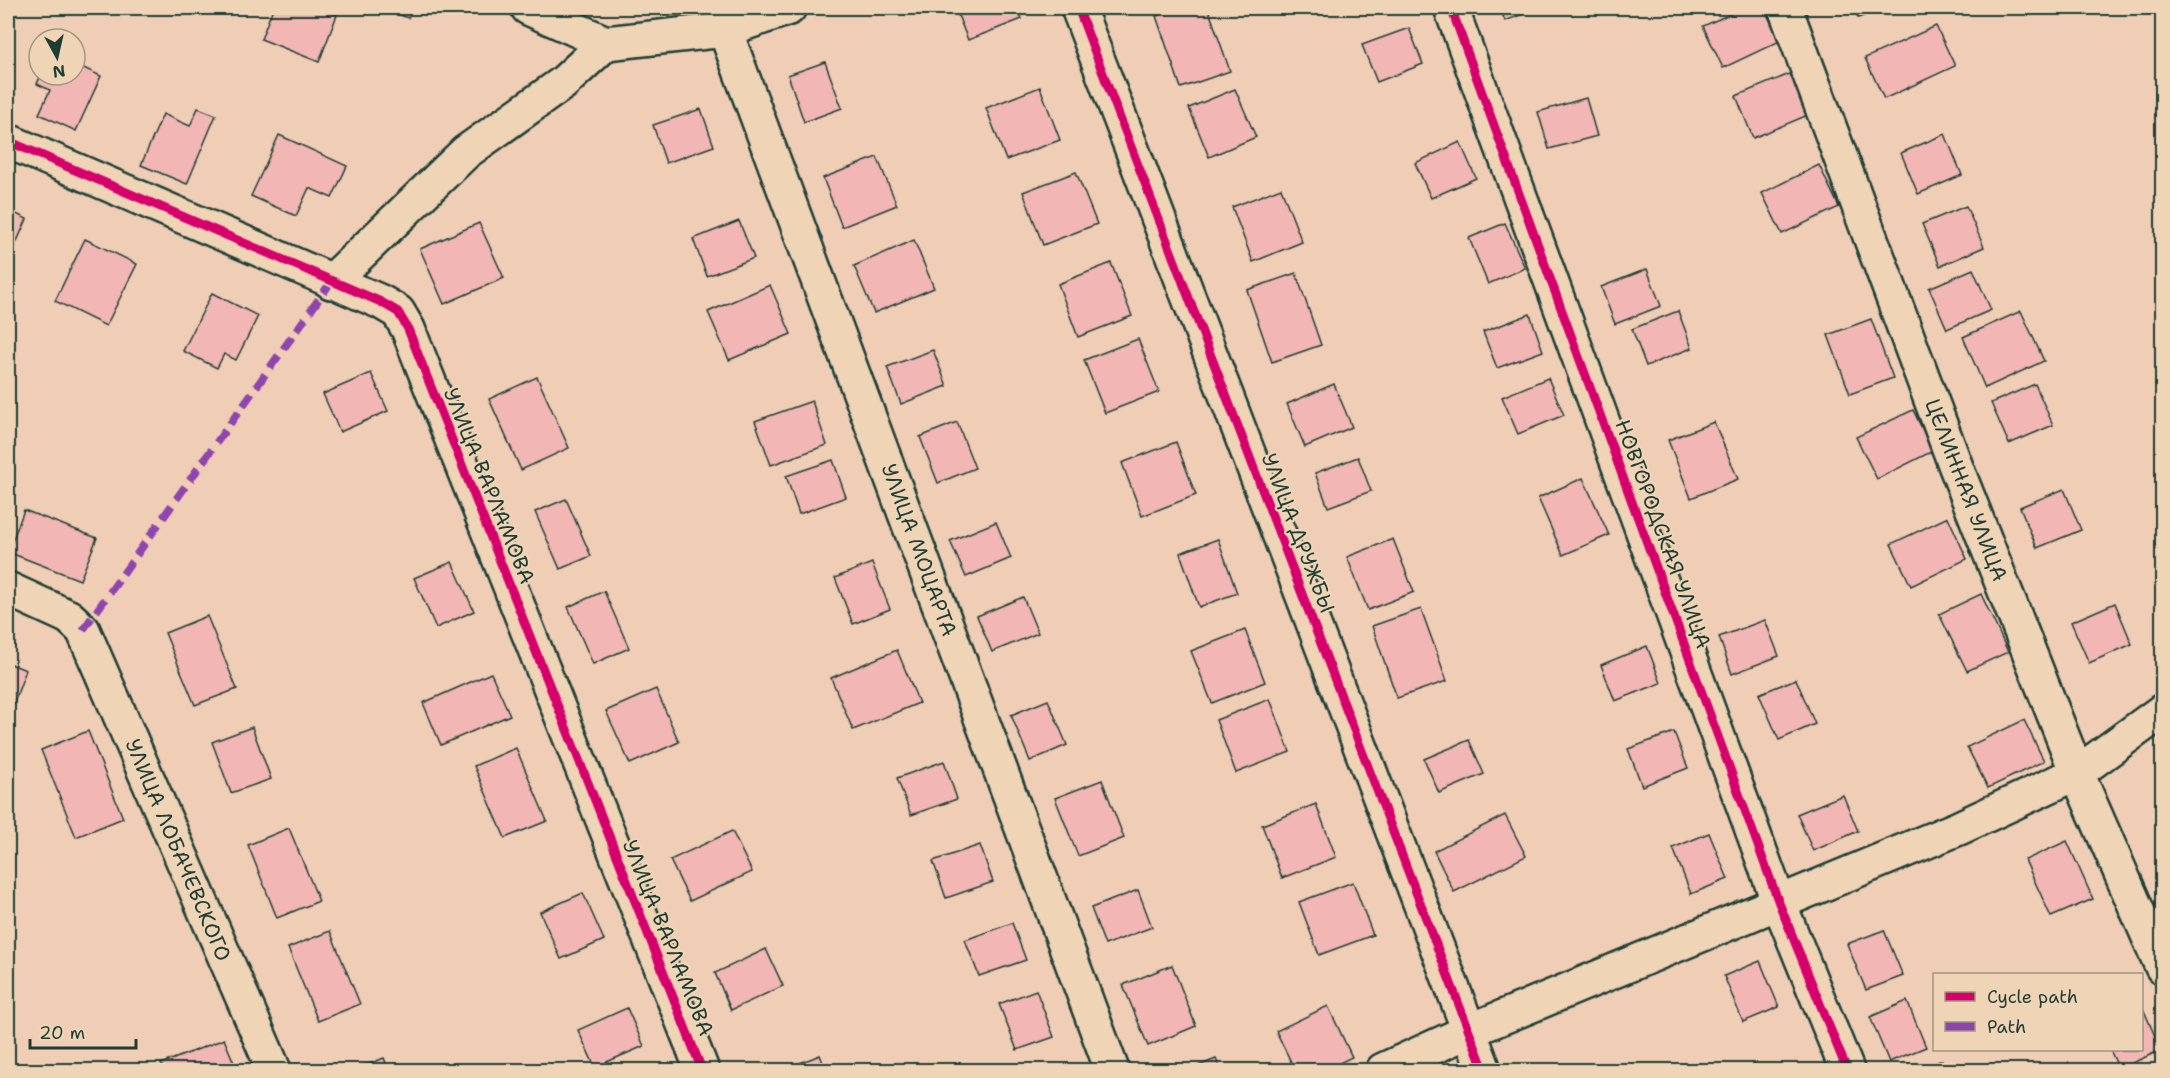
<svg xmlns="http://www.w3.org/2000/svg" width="2170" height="1078" font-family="'Shantell Sans',sans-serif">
<rect width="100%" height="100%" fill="#f0ceb6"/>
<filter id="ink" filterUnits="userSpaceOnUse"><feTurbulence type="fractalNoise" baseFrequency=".0167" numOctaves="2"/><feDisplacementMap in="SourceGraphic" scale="12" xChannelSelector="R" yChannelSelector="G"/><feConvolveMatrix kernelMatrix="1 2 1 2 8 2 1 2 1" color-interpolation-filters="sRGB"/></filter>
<g filter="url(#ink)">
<!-- building -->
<g fill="#f2b6b4" stroke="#1f3d34" stroke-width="1.5">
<path d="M273,8H318L337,15L319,62L261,39Z"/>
<path d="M382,8H413L408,18Z"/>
<path d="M955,8H1018L1022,19L968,40Z"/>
<path d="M1179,8H1208L1230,71L1181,88L1156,16Z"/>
<path d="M1500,8H1539L1505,21Z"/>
<path d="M1743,8H1764L1780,41L1723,68L1703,26Z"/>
<path d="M1853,8H1885L1858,18Z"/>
<path d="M1936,26L1955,66L1884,99L1865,58Z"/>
<path d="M1409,28L1423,64L1377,82L1362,45Z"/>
<path d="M825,62L842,108L804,122L788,75Z"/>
<path d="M75,64L101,76L76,131L39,114L50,90L37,84L41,75H75Z"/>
<path d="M1792,73L1808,115L1753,138L1736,96Z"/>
<path d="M1040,87L1060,140L1006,160L986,108Z"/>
<path d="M1235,89L1256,137L1209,157L1189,108Z"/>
<path d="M1586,98L1597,136L1549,149L1538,112Z"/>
<path d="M198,108L216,115L187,184L141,165L163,114L190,126Z"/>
<path d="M701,109L714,146L666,163L653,125Z"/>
<path d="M1945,134L1962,175L1918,194L1901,153Z"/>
<path d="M279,135L347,166L332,198L309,188L296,216L251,196Z"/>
<path d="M1460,142L1476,178L1431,198L1415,163Z"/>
<path d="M877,157L897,205L842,227L823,178Z"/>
<path d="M1819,165L1839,207L1782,234L1762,193Z"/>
<path d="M1076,172L1097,224L1043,245L1023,192Z"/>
<path d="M1281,188L1302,242L1253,262L1232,207Z"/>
<path d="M1966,206L1984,247L1940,266L1922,224Z"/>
<path d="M8,210L27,219L8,261Z"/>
<path d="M739,221L754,258L707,276L693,239Z"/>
<path d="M479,223L504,278L444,304L420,249Z"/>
<path d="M1505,223L1525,268L1488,284L1469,238Z"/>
<path d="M85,239L137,264L106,326L55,301Z"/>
<path d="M914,240L934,288L874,313L854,266Z"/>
<path d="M1111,263L1132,316L1078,337L1058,284Z"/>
<path d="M1647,269L1661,306L1615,324L1601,287Z"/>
<path d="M1973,269L1991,310L1947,329L1929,288Z"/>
<path d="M1296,273L1321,345L1272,362L1247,290Z"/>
<path d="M770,285L791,334L729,360L708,312Z"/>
<path d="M212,293L258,316L236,360L224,354L217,368L183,351Z"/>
<path d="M1678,311L1692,348L1646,366L1632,329Z"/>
<path d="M2021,311L2044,361L1985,388L1963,337Z"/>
<path d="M1530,314L1543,351L1497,368L1483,332Z"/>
<path d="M1871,319L1893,378L1850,394L1828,335Z"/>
<path d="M1138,339L1159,392L1105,413L1084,360Z"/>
<path d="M933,350L947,386L901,404L887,367Z"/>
<path d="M371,373L388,411L340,432L323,394Z"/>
<path d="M537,377L569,448L521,470L489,399Z"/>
<path d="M1548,378L1564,415L1518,434L1502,397Z"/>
<path d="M1334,384L1352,427L1305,447L1287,404Z"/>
<path d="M2035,384L2053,425L2009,444L1991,403Z"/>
<path d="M812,401L827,445L771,465L755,421Z"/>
<path d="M1913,410L1933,451L1877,479L1856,437Z"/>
<path d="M957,422L975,468L938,483L920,437Z"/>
<path d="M1714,422L1738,479L1691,498L1668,440Z"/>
<path d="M1176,442L1196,495L1142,516L1122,463Z"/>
<path d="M1358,457L1371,491L1328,507L1315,473Z"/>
<path d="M833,460L846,497L799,514L786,476Z"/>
<path d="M1583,478L1609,535L1563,555L1538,498Z"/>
<path d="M2064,489L2081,530L2037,548L2020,507Z"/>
<path d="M566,499L591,556L560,569L535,512Z"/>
<path d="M24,510L97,538L80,580L8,552Z"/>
<path d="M1948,517L1967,559L1911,586L1891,544Z"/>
<path d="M996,522L1011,558L966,577L950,541Z"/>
<path d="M1218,539L1237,593L1199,607L1180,553Z"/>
<path d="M1393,539L1414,592L1368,610L1347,557Z"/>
<path d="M452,562L474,611L436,628L414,578Z"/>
<path d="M872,563L890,609L853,624L835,578Z"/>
<path d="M604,591L629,648L593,664L568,607Z"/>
<path d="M1981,594L2008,652L1967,671L1939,614Z"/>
<path d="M1023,597L1038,633L992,652L977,616Z"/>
<path d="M2115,603L2132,644L2089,663L2071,622Z"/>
<path d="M1421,609L1447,681L1397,698L1372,626Z"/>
<path d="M207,616L237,689L195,705L165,633Z"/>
<path d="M1765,620L1779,656L1732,674L1719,637Z"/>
<path d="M1245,630L1265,682L1212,703L1191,651Z"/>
<path d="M1647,646L1661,683L1615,701L1601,665Z"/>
<path d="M897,650L919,703L853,730L831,678Z"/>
<path d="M8,663L26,670L8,719Z"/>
<path d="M491,673L510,715L441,745L423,703Z"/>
<path d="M1796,679L1815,724L1779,740L1759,694Z"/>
<path d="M656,689L679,742L630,764L606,711Z"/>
<path d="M1270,699L1290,752L1236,773L1216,720Z"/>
<path d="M1048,700L1067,745L1030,761L1011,715Z"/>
<path d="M2024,720L2044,761L1988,788L1967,747Z"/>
<path d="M252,727L271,779L231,793L212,742Z"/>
<path d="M88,731L123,818L76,837L41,750Z"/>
<path d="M1674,732L1688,768L1642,786L1628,749Z"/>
<path d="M1469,740L1484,774L1439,793L1424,759Z"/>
<path d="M516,748L547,821L505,838L474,766Z"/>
<path d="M944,761L957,799L911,815L897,778Z"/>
<path d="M1102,780L1124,838L1078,856L1055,798Z"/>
<path d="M1843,795L1858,831L1813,851L1797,814Z"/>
<path d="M1316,804L1336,857L1282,878L1262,825Z"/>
<path d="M1505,815L1526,856L1454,892L1434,851Z"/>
<path d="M289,828L319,901L277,918L248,845Z"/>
<path d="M732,831L752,872L690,901L670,860Z"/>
<path d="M1709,833L1728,879L1691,894L1673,848Z"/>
<path d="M2067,841L2093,899L2051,917L2025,860Z"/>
<path d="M980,845L993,882L946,898L933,861Z"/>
<path d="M1353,882L1373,935L1319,955L1299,902Z"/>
<path d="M1138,890L1152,927L1105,945L1091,908Z"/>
<path d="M583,893L604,940L561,959L540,912Z"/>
<path d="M1012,923L1026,960L979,976L965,940Z"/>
<path d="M1884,930L1903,976L1866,990L1847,944Z"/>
<path d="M330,931L360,1004L318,1021L288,948Z"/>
<path d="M766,949L783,986L731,1010L715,973Z"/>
<path d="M1760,961L1779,1007L1743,1022L1724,976Z"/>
<path d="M1172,965L1196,1026L1148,1046L1123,985Z"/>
<path d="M1036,990L1054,1037L1017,1050L999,1004Z"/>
<path d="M1907,1001L1926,1047L1889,1062L1870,1017Z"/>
<path d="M1328,1006L1352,1057L1325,1070H1295L1276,1031Z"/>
<path d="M2142,1006L2161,1050L2119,1069L2110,1050H2142Z"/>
<path d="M627,1008L644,1046L595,1067L578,1030Z"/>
<path d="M224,1039L237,1070H164L161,1064Z"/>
<path d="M820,1055L826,1070H782Z"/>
<path d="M384,1058L389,1070H353Z"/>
<path d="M1216,1059L1221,1070H1188Z"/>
<path d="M1942,1060L1947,1070H1918Z"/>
</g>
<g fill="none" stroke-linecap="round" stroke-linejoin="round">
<defs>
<g id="street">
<path d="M528,8L606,43"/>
<path d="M1078,8L1484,1070"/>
<path d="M1451,8L1779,903L1847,1070"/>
<path d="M1785,8L1956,467L2077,773L2162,967"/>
<path d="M725,30L1112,1070"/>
<path d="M8,141L381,302L398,312L408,329L702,1070"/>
<path d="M331,282L466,152L563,83L606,43L725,30L789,8"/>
<path d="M8,589L69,617L83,630L274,1070"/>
</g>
<path id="secondary" d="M1383,1070L1469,1031L1959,828L2077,773L2162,711"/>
</defs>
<!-- street casing -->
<use href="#street" stroke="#1f3d34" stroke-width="38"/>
<!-- secondary casing -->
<use href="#secondary" stroke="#1f3d34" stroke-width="38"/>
<!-- street -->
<use href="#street" stroke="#efd4b6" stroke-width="33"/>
<!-- secondary -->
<use href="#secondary" stroke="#efd4b6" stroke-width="33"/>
<!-- quiet -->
<path stroke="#8e44ad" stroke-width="8" stroke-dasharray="15 8" stroke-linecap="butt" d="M83,630L331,282"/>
<defs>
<g id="cycleway">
<path d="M1078,8L1484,1070"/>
<path d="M1451,8L1779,903L1847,1070"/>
<path d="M8,141L381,302L398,312L408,329L702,1070"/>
</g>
</defs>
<!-- cycleway casing -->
<use href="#cycleway" stroke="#efd4b6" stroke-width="13"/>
<!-- cycleway -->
<use href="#cycleway" stroke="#d6006c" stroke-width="9"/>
</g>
</g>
<g text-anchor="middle" stroke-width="4.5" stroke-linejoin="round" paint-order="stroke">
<!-- street labels -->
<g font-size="21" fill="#1f3d34" stroke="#efd4b6">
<text transform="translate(489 486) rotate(68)" y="7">УЛИЦА ВАРЛАМОВА</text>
<text transform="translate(1966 490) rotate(69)" y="7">ЦЕЛИННАЯ УЛИЦА</text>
<text transform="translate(1298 533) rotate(69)" y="7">УЛИЦА ДРУЖБЫ</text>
<text transform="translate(1663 534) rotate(70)" y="7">НОВГОРОДСКАЯ УЛИЦА</text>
<text transform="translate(919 550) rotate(70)" y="7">УЛИЦА МОЦАРТА</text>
<text transform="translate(178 850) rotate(67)" y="7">УЛИЦА ЛОБАЧЕВСКОГО</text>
<text transform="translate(668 938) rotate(68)" y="7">УЛИЦА ВАРЛАМОВА</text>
</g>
</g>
<!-- margin -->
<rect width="2170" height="1078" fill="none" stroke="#efd4b6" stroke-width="30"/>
<rect x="15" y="15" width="2140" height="1048" fill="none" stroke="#1f3d34" stroke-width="2" filter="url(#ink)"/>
<!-- legend -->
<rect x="1933" y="973" width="210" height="78" fill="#efd4b6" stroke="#9c9882" stroke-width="1.5"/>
<rect x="1945" y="992" width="30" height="9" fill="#d6006c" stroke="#9c9882" stroke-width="1.5"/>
<text x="1987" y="1003" font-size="18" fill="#1f3d34">Cycle path</text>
<rect x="1945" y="1022" width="30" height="9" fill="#8e44ad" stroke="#9c9882" stroke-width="1.5"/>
<text x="1987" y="1033" font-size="18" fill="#1f3d34">Path</text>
<!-- north arrow -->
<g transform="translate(57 57) rotate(172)"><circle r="28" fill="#efd4b6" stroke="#9c9882" stroke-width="1.5"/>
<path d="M0-4.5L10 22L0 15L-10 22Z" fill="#1f3d34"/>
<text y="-9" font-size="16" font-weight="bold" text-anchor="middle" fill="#1f3d34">N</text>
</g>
<!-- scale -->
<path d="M30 1039v9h106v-9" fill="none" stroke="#1f3d34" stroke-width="3"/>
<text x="39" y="1039" font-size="18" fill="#1f3d34" stroke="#efd4b6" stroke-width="4.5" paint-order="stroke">20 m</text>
</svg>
